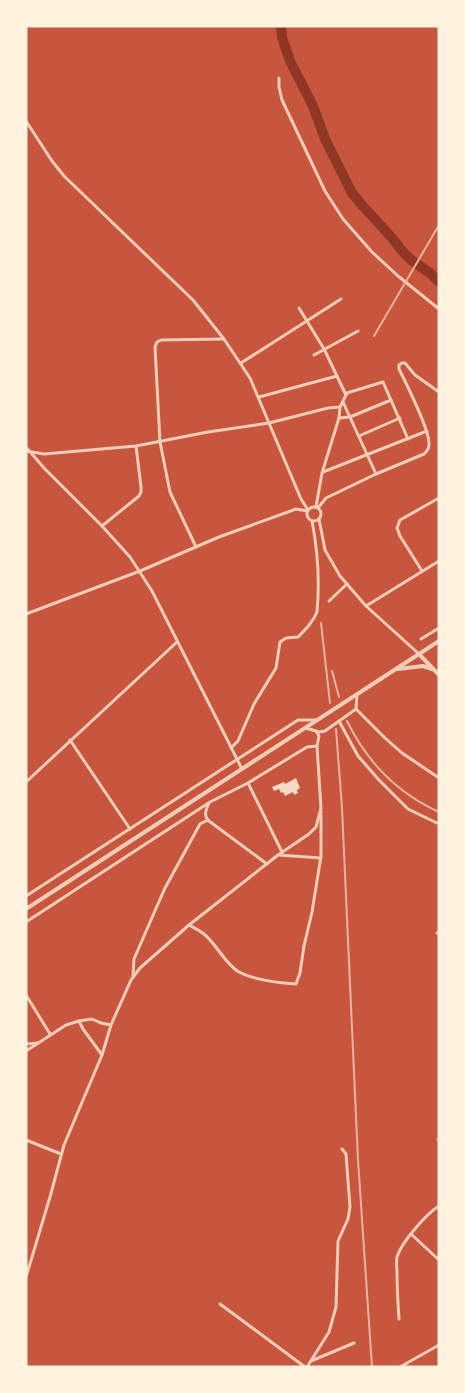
<svg xmlns="http://www.w3.org/2000/svg" width="465" height="1393" font-family="'IBM Plex Sans',sans-serif">
<rect width="100%" height="100%" fill="#c8553d"/>
<g fill="none" stroke-linecap="round" stroke-linejoin="round">
<!-- river -->
<path stroke="#8f3625" stroke-width="10" d="M281,26L282,37L290,61L313,106L325,139L352,193L362,205L393,239L403,252L411,260L430,273L439,282"/>
</g>
<!-- building -->
<path fill="#f7dbc8" d="M296,778L300,788L297,790L298,793L294,795L293,792L285,796L283,792L281,793L279,789L274,791L272,787L284,782L285,784Z"/>
<g fill="none" stroke-linecap="round" stroke-linejoin="round">
<!-- minor -->
<g stroke="#f1ccb7" stroke-width="3">
<path d="M279,78V87L282,100L325,191L343,219L372,252L398,276L439,309"/>
<path d="M26,121L52,161L64,176L193,300L224,339L250,378L301,499L308,510"/>
<path d="M299,308L324,349L346,395"/>
<path d="M314,355L358,331"/>
<path d="M241,363L341,299"/>
<path d="M259,397L337,376"/>
<path d="M343,402L376,474"/>
<path d="M339,418L350,417L391,400"/>
<path d="M359,436L400,418"/>
<path d="M26,447L44,468L102,526L130,557L152,591L242,769"/>
<path d="M26,451L44,454L136,446L208,432L269,423L328,408L340,407"/>
<path d="M323,472L427,431"/>
<circle cx="314" cy="514" r="7"/>
<path d="M316,507L322,473L339,418L340,407L347,393L383,382L408,439"/>
<path d="M318,508L326,498L376,474L424,454C427,451 429,449 429,444C430,431 406,383 399,369V365L402,363H405L415,375L439,392"/>
<path d="M319,519L325,550L340,576L366,606L419,654"/>
<path d="M102,526L139,496L141,492V487L136,446"/>
<path d="M196,547L170,492L160,442L155,347L157,342L161,340L223,339"/>
<path d="M422,571L400,536L397,528L400,520L439,498"/>
<path d="M329,601L347,584"/>
<path d="M366,606L439,561"/>
<path d="M26,614L140,571L219,537L296,509L307,511"/>
<path d="M421,639L439,628"/>
<path d="M356,709L385,738L402,753L439,778"/>
<path d="M339,721L358,756L379,780L408,809L439,824"/>
<path d="M306,728L319,732L325,731L356,709L357,695"/>
<path d="M70,740L130,829"/>
<path d="M231,748L238,741L254,704L276,668L280,642L286,638L298,637C306,629 313,622 317,612C320,580 318,552 312,521"/>
<path d="M26,782L177,642"/>
<path d="M248,783L282,852"/>
<path d="M209,803C206,810 203,815 209,821L267,864"/>
<path d="M279,855L321,858"/>
<path d="M26,896L298,720H316"/>
<path d="M26,922L210,802L248,783L307,747L317,746"/>
<path d="M189,925C194,928 201,931 205,935C217,945 226,965 239,972C254,980 280,983 296,984L300,973L304,946L312,912L321,856V812"/>
<path d="M437,933L439,934"/>
<path d="M133,976L134,959L154,913L165,888L200,824L208,820"/>
<path d="M26,995L50,1034"/>
<path d="M79,1021L83,1029L102,1055"/>
<path d="M26,1044L38,1043"/>
<path d="M26,1051L66,1025L79,1021L92,1019L101,1023L111,1025"/>
<path d="M438,1139L439,1140"/>
<path d="M26,1140L61,1154"/>
<path d="M411,1234L439,1260"/>
<path d="M26,1277L50,1197L64,1145L102,1055L111,1025L131,980L140,968L189,925L278,855L309,834L316,827L321,808L317,746L319,736L316,731"/>
<path d="M220,1304L305,1367"/>
<path d="M399,1319C398,1304 397,1288 397,1273C397,1268 396,1262 397,1257C401,1243 426,1214 439,1206"/>
<path d="M311,1361L354,1343"/>
<path d="M307,1367L329,1332L336,1307L338,1241L348,1219L350,1207L346,1154L342,1149"/>
<path d="M400,1367L439,1345"/>
</g>
<!-- tertiary -->
<g stroke="#f1ccb7" stroke-width="4">
<path d="M419,654L439,675"/>
<path d="M398,669L423,666L432,669"/>
<path d="M26,909L439,641"/>
</g>
<!-- rail -->
<g stroke="#e9b49f" stroke-width="2">
<path d="M374,336L439,225"/>
<path d="M321,623L330,703"/>
<path d="M332,671L339,697"/>
<path d="M347,721C367,762 397,793 439,812"/>
<path d="M336,729L342,808L358,1160L372,1367"/>
</g>
</g>
<!-- border -->
<rect width="465" height="1393" fill="none" stroke="#fff3e0" stroke-width="55"/>
</svg>
